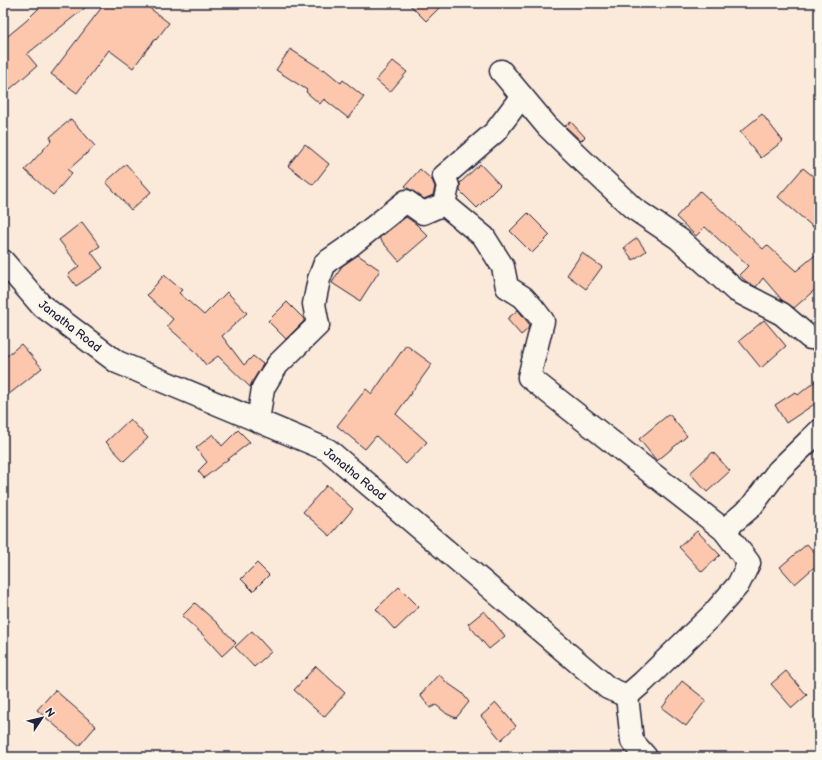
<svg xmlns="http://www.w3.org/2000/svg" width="822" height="760" font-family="'Balsamiq Sans',sans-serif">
<rect width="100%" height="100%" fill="#fbe9d9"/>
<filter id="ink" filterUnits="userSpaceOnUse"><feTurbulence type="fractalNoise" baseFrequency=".025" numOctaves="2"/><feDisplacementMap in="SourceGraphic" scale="8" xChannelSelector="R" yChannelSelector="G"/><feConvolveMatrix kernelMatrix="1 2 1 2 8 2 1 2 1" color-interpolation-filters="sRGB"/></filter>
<g filter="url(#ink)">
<!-- building -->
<g fill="#fcc7ad" stroke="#22223b">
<path d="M44,3H91L27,54L37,66L3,95V40L26,21Z"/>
<path d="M105,3H143L169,23L156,40L155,39L133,68L109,50L77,93L51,74Z"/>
<path d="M408,3H444L426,21Z"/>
<path d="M290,49L323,70L324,69L341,83L343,80L364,97L348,118L324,99L320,104L306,92L307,90L276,70Z"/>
<path d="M393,61L407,72L390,92L376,80Z"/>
<path d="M762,114L783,141L761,158L740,132Z"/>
<path d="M71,119L95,146L68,170L72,173L53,195L25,170L52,140L50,137Z"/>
<path d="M571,122L585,137L581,141L565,126Z"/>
<path d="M305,144L329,164L313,185L288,166Z"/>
<path d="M126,164L151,192L131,210L106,182Z"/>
<path d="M480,164L500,185L477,208L460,191V183Z"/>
<path d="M803,168L819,181V232L778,197Z"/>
<path d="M420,169L432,180L435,187L433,195L424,199L413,191L409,189L405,186Z"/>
<path d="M700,191L763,249L767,245L796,271L819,252V286L794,308L782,300L763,278L756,287L747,282L739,275L748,266L705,227L696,236L676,217Z"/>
<path d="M528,213L550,235L532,253L510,231Z"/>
<path d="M406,217L416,224L428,236L399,261L379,238Z"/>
<path d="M82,222L100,246L91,252L103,268L76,286L68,275L79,266L59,240Z"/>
<path d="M637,238L646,251L633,260L624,248Z"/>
<path d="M582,253L602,267L586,289L567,275Z"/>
<path d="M358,255L380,270L360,301L332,283L342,266Z"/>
<path d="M164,275L182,290L179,293L204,315L227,292L247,313L222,336L244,365L253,356L263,364L252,382L250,387L218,356L206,365L195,351L167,326L173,319L147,295Z"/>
<path d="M287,302L304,319V321L286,339L268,321Z"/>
<path d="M518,310L529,324L528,329L521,335L507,319Z"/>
<path d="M764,320L786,346L761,368L739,341Z"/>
<path d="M21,344L42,368L3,399V359Z"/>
<path d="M406,345L432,364L396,414L427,442L406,464L376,436L365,449L337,426L366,389L372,394Z"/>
<path d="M819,378V401L786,423L775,405L795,392L798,395Z"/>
<path d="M669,414L687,436L657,461L639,439Z"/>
<path d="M130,419L148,438L124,461L106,442Z"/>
<path d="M238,430L250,442L204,478L198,471L207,462L196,448L213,434L222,446Z"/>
<path d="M713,452L730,471L707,492L690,473Z"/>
<path d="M327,485L353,509L330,536L303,512Z"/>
<path d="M697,531L720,555L702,572L679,547Z"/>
<path d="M807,544L819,557V563L795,584L780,567Z"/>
<path d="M257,563L269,575L253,591L241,579Z"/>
<path d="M399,587L419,607L395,630L376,609Z"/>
<path d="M195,603L216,622L236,643L222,656L202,634L182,616Z"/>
<path d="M484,611L505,636L489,649L468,624Z"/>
<path d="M252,631L271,652L254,667L235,647Z"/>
<path d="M316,666L345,693L324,717L294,690Z"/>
<path d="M786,671L807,695L792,708L771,684Z"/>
<path d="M439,674L446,682L462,693L469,702L456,718L447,714L436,705L430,708L420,695Z"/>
<path d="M682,681L706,700L686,726L662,708Z"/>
<path d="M55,690L96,726L79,746L37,710Z"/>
<path d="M496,703L516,726L501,740L481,716Z"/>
</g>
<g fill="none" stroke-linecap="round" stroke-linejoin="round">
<defs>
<g id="minor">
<path d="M501,71L547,126L580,158L633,208L679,239L735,290L782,314L810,338"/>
<path d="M444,204L448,186L444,176L495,132L522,96"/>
<path d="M3,261L41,305L117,362L328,450L608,688L627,696"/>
<path d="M258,421L263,388L272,373L278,364L318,325L314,304L319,279L325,263L351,245L406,201L423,213L444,204L484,237L503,267L507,287L523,297L533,308L543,321L529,377L724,530"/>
<path d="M627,696L643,682L711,616L738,585L749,563L724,530L751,507L778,471L819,431"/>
<path d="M627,696L632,741L646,757"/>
</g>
</defs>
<!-- minor casing -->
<use href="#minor" stroke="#22223b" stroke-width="25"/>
<!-- minor -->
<use href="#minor" stroke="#fbf7ec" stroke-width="22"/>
</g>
</g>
<g text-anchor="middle" stroke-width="3.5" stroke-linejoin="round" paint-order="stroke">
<!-- street labels -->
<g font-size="12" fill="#22223b" stroke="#fbf7ec">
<text transform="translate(70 326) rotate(38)" y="4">Janatha Road</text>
<text transform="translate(355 474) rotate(39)" y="4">Janatha Road</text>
</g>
</g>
<!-- margin -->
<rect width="822" height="760" fill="none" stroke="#fbf7ec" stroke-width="16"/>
<rect x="8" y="8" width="806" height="744" fill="none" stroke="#22223b" stroke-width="1.5" filter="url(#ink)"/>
<!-- north arrow -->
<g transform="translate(42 718) rotate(55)" stroke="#fbf7ec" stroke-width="3" paint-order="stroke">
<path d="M0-3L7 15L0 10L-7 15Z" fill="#22223b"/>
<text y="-6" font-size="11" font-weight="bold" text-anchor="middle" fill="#22223b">N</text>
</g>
</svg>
